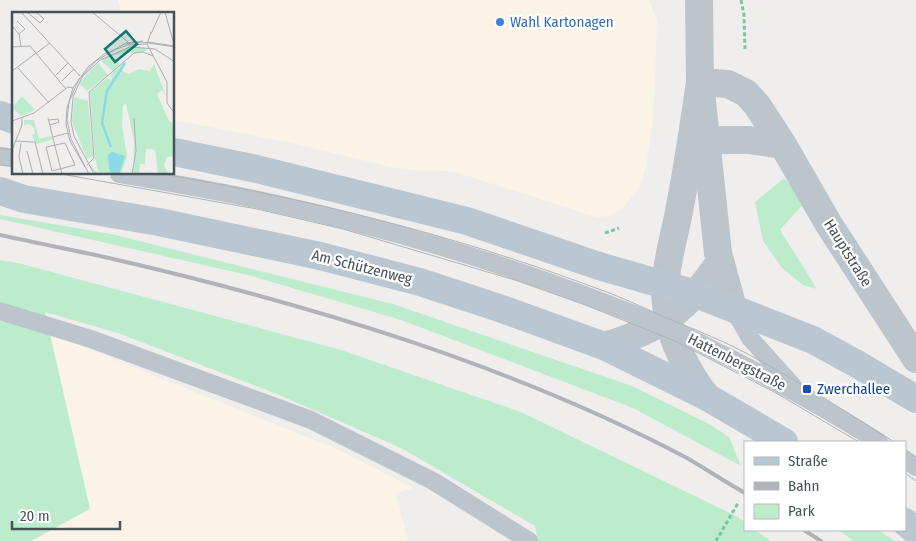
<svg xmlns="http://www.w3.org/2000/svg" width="916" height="541" font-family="'Fira Sans Condensed',sans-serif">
<rect width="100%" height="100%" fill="#f0eded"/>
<!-- commercial -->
<g fill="#fbf4e6">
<path d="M118,0H649L657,21L653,120L646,166L640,187L624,207L609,216L597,217L452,171L404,170L292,143L174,120V14H122Z"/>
<path d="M49,333L334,448L413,488L396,493L408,541H31L90,508Z"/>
</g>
<!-- green -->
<g fill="#bdeccc">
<path d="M784,178L805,202L780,230L817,289L803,285L782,268L763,241L755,202Z"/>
<path d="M0,215L111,234L393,304L632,386L711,425L729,437L741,466L633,408L401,320L248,275L0,219Z"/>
<path d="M0,260L22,264L341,350L521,412L736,516L745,522V530H755L771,541H538L535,526L401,448L277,394L118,333L45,312L90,509L31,541H0Z"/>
<path d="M838,530H878L895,541H854Z"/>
</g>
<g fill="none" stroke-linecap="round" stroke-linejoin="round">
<!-- path -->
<g stroke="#77c89c" stroke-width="3" stroke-dasharray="4 2.5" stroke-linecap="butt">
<path d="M741,0L744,15L745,49"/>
<path d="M605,233L619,228"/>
<path d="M716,541L738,503"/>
</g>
<!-- service -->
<g stroke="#bcc5cc" stroke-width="18">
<path d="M0,156L14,158"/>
<path d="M119,174C166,182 213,190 259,200C400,230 539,274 671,329C691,337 710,349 730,358C781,384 830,411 879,442"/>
<path d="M733,308L750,338L793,386"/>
<path d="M0,311L91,339L311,420L433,481L529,541"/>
<path d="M905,460L916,467"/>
</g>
<!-- minor -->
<g stroke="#bcc5cc" stroke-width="28">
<path d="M700,82L728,84L746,93L757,105L783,145L828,223L916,359"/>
<path d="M707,140H749L783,145"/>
</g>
<!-- tertiary -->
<g stroke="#bcc5cc" stroke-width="28">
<path d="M699,0L700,82L718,253L733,308"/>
<path d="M700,82C694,123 688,165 680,206C675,236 662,274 666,304C670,338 686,371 707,397"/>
<path d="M604,346C658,331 690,308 720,261"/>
</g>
<!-- secondary -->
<g stroke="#bbc7d0" stroke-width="28">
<path d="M0,115L14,120"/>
<path d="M174,152L257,169L467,221L599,266L696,294L813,340L857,364L916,399"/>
<path d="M0,191L24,199L159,222L320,256L420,282L502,309L604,346L707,397L784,442"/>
<path d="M905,522L916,531"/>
</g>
<!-- tram -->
<g stroke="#b0b3b7" stroke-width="1">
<path d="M0,148L14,150"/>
<path d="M0,165L14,167"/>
<path d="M61,174L257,209L343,229L518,281L588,306L675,341L776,393L859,442"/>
<path d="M163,174C309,199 454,235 593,287C617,295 640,306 662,316C684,325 706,334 728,344C785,372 840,408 894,442"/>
<path d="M905,449L916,457"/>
<path d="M905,473L916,481"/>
</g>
<!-- rail -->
<g stroke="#b0b3b7" stroke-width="4">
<path d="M0,235C36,243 73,250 109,258C304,303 510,364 687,458C706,469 725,482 745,493"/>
<path d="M804,530L821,541"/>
</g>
</g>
<!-- markers -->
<circle fill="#3f7fe0" stroke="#fff" stroke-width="2" cx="500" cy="22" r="5"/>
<rect fill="#1a4fb4" stroke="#fff" stroke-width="2" x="802" y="384" width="10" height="10" rx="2.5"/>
<g text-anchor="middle" stroke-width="4.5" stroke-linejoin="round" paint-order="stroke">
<!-- shop labels -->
<g font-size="15" fill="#366cbe" stroke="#fff" text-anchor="start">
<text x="510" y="27">Wahl Kartonagen</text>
</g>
<!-- street labels -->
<g font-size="15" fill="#46525a" stroke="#fff">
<text transform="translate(848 253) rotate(58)" y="5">Hauptstraße</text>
<text transform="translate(362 267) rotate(14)" y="5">Am Schützenweg</text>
<text transform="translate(737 362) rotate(27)" y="5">Hattenbergstraße</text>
</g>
<!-- transit labels -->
<g font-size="15" fill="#164399" stroke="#fff" text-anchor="start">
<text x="817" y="394">Zwerchallee</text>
</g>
</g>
<!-- overview -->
<g transform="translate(12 12)">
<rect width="162" height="162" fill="#f0eded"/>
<path d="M132,35L135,39L100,43L108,52L101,59L90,50V47L113,37ZM113,50L110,59L117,62L127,57L138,59L142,52L154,84L150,78L145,82L157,109L162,112V144L155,145L152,154L157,162H146L143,138L137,137H134L133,152H128L127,162H121L122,128L114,92L111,93L110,113L115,145L109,162H83L78,154L87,161L83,147L78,80L95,66L100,68L99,62ZM86,51L96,63L75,79L67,71ZM10,84L23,98L10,104L0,96ZM62,85L76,89L81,144L75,147L60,110ZM12,108H22L27,127L40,124L41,127L24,132L20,123L23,122L22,116L18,112L12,113Z" fill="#bdeccc"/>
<path d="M100,140L113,144L107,162H100L97,157L96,143Z" fill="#8cd9e7"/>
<path fill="none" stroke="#8cd9e7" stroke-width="2.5" d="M99,135L90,111L95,79L113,51"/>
<path fill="none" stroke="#acafb2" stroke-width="1" d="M9,0L68,64M80,0L116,30M153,0L163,36M16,1L28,11L32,7L24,0M5,9L13,17L7,22M0,14L7,22L9,34M139,20L135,32L155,70V91L163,102M139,22L149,0M135,30L163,34M114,31L131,29M0,35L18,34L54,77M6,56L37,91M0,59L38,31M44,63L56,51M50,69L62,57M36,106L50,162M37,108L46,107L47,110L38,113M0,109L22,101L56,75L61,76M41,125L56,121M3,129L23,130L31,162M9,131L7,145L11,162M53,131L63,153L40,159L34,135ZM0,138L10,113V106M15,139L21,162M75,153L82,146L77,80L122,41L131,40L141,44M73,155L58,129L54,112L55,96L61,76L76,55L92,42L115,33L135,32M77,162L59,127L55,108L57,90L67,67L84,49L112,32L130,30L163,35M82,162L62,124L59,110L61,85L70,65L88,48L118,35L143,37L163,50M120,162L124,139L122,106"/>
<path fill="#0f766e" fill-opacity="0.15" stroke="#0f766e" stroke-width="2.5" d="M114,19L125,32L103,50L93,37Z"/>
<rect width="162" height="162" fill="none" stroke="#46525a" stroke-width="2.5"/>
</g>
<!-- legend -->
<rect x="744" y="441" width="162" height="90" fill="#ffffff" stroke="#b5babd"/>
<rect x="754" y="457" width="25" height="8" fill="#bbc7d0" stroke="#b5babd"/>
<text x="788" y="466" font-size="15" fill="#46525a">Straße</text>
<rect x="754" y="482" width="25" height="8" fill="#b0b3b7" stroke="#b5babd"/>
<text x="788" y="491" font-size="15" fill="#46525a">Bahn</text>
<rect x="754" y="504" width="25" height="15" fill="#bdeccc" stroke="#b5babd"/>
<text x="788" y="516" font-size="15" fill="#46525a">Park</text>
<!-- scale -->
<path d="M12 521v8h108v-8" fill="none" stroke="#46525a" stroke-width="2.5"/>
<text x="20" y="521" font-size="15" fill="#46525a" stroke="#ffffff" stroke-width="4" paint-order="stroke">20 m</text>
</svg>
